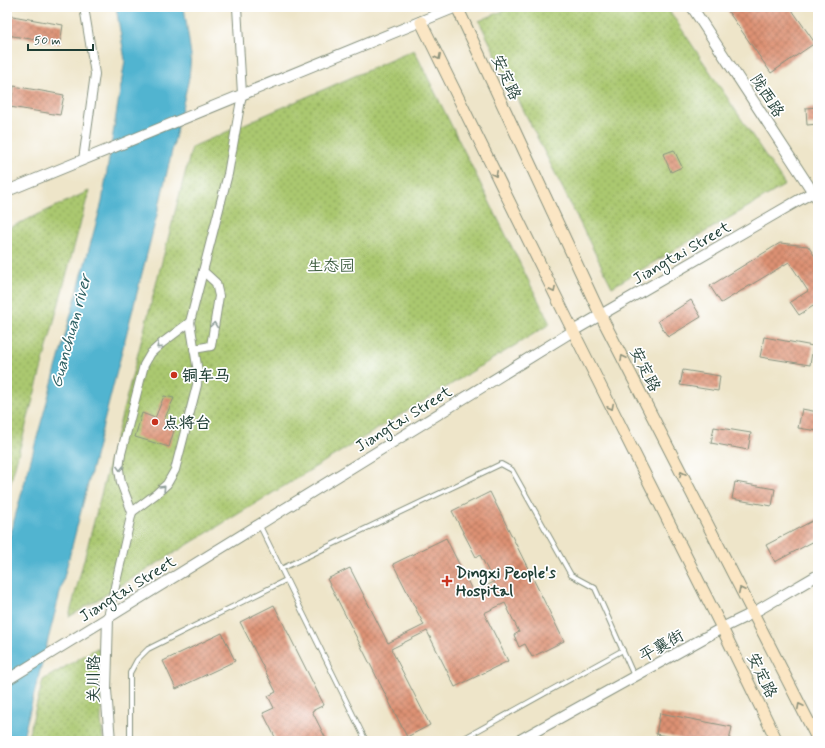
<svg xmlns="http://www.w3.org/2000/svg" width="825" height="748" font-family="Mynerve,'LXGW WenKai TC',sans-serif">
<defs>
<pattern id="park-dots" width="8" height="8" patternUnits="userSpaceOnUse"><rect width="8" height="8" fill="#aac86f"/><path d="M2 2h.1M6 6h.1" fill="none" stroke="#8aa45c" stroke-width="1.8" stroke-linecap="round"/></pattern>
<pattern id="building-cross-hatch" width="8" height="8" patternUnits="userSpaceOnUse"><rect width="8" height="8" fill="#dd9173"/><path d="M0 0l8 8M0 8l8-8" fill="none" stroke="#b3785f"/></pattern>
</defs>
<rect width="100%" height="100%" fill="#fff"/>
<filter id="ink" filterUnits="userSpaceOnUse"><feTurbulence type="fractalNoise" baseFrequency=".025" numOctaves="2"/><feDisplacementMap in="SourceGraphic" scale="8" xChannelSelector="R" yChannelSelector="G"/><feConvolveMatrix kernelMatrix="1 2 1 2 8 2 1 2 1" color-interpolation-filters="sRGB"/></filter>
<filter id="wash" filterUnits="userSpaceOnUse"><feTurbulence type="fractalNoise" baseFrequency=".012" numOctaves="4" result="noise"/><feDisplacementMap in="SourceGraphic" scale="16" xChannelSelector="R" yChannelSelector="G"/><feGaussianBlur stdDeviation="0.9" result="paint"/><feColorMatrix in="noise" values="0 0 0 0 0 0 0 0 0 0 0 0 0 0 0 0 0 1.4 0 .05"/><feComposite in="paint" operator="in"/></filter>
<g filter="url(#wash)">
<rect width="100%" height="100%" fill="#eee5c9"/>
<!-- park -->
<g fill="url(#park-dots)" stroke="#648252">
<path d="M512,7H667L785,185L612,287L479,21Z"/>
<path d="M414,50L550,324L69,617L192,147Z"/>
<path d="M89,191L7,496V229Z"/>
<path d="M97,648L101,652L102,661L101,720L103,741H27L43,680Z"/>
</g>
<!-- water -->
<path fill="#51b4d0" stroke="#387882" d="M116,7H184L191,55L189,78L157,215L22,741H7V546L102,202L125,60Z"/>
<g id="blocks">
<!-- building -->
<g fill="url(#building-cross-hatch)">
<path d="M725,7H790L815,43L771,73Z"/>
<path d="M7,15L63,25L60,44L7,35Z"/>
<path d="M14,86L64,95L60,115L10,107Z"/>
<path d="M818,107V124L807,125L806,108Z"/>
<path d="M674,150L682,167L671,172L663,154Z"/>
<path d="M780,243L808,246L818,261V303L799,315L790,302L808,291L789,262L721,303L710,286Z"/>
<path d="M691,300L701,317L668,337L658,321Z"/>
<path d="M764,337L813,346L810,365L760,357Z"/>
<path d="M683,370L720,376L718,391L680,385Z"/>
<path d="M164,396L174,398L164,420L176,424L169,447L135,437L142,413L155,418Z"/>
<path d="M802,409L818,412V431L798,428Z"/>
<path d="M714,427L751,433L748,450L711,443Z"/>
<path d="M735,482L775,489L772,506L732,499Z"/>
<path d="M490,492L564,641L532,657L525,644L519,647L514,635L519,632L505,603L484,613L508,661L455,687L427,631L391,649L430,725L407,737L327,579L350,568L388,643L424,625L393,564L446,538L473,592L494,582L480,555L476,557L452,511Z"/>
<path d="M818,518V539L775,562L766,545Z"/>
<path d="M274,605L324,705L312,711L327,741H277L263,713L274,708L268,696L276,692L240,622Z"/>
<path d="M222,633L235,661L176,689L163,661Z"/>
<path d="M660,713L732,727L729,741H692L656,734Z"/>
</g>
</g>
</g>
<g filter="url(#ink)">
<use href="#blocks" fill-opacity="0" stroke="#86917e" stroke-width="1"/>
<g fill="none" stroke-linecap="round" stroke-linejoin="round">
<defs>
<g id="service">
<path d="M259,524L366,741"/>
<path d="M281,569L501,464L512,470L571,575L595,588L634,676"/>
<path d="M130,741V673L137,660L148,649L286,580"/>
<path d="M459,741L623,650"/>
</g>
<g id="minor">
<path d="M83,160L95,74L84,7"/>
<path d="M194,349L211,346L219,296L216,283L203,271"/>
<path d="M132,512L156,494L167,484L175,470L197,385L198,372L190,322L228,174L242,94L237,7"/>
<path d="M108,617L132,512L121,483L119,469L121,454L144,365L151,353L162,343L190,322"/>
</g>
<g id="tertiary">
<path d="M692,7L818,200"/>
<path d="M7,191L456,7"/>
<path d="M108,617L106,690L110,741"/>
<path d="M7,680L573,331L818,189"/>
<path d="M518,741L722,628L753,613L818,575"/>
</g>
<g id="secondary">
<path d="M457,7L601,316L818,740"/>
<path d="M421,22L573,331L722,628L777,741"/>
</g>
</defs>
<!-- service casing -->
<use href="#service" stroke="#86917e" stroke-width="6"/>
<!-- minor casing -->
<use href="#minor" stroke="#86917e" stroke-width="10"/>
<!-- tertiary casing -->
<use href="#tertiary" stroke="#86917e" stroke-width="12"/>
<!-- secondary casing -->
<use href="#secondary" stroke="#86917e" stroke-width="13"/>
<!-- service -->
<use href="#service" stroke="#fff" stroke-width="4"/>
<!-- minor -->
<use href="#minor" stroke="#fff" stroke-width="8"/>
<!-- tertiary -->
<use href="#tertiary" stroke="#fff" stroke-width="10"/>
<!-- secondary -->
<use href="#secondary" stroke="#fbe6c4" stroke-width="11"/>
</g>
<!-- one-way arrows -->
<defs><path id="oneway-chevron" d="M-2-3.5L2.5 0L-2 3.5" fill="none" stroke-width="1.6" stroke-linecap="round" stroke-linejoin="round"/></defs>
<g stroke="#8d927c">
<use href="#oneway-chevron" transform="translate(438 57) rotate(64)"/>
<use href="#oneway-chevron" transform="translate(495 174) rotate(64)"/>
<use href="#oneway-chevron" transform="translate(553 290) rotate(64)"/>
<use href="#oneway-chevron" transform="translate(623 358) rotate(-117)"/>
<use href="#oneway-chevron" transform="translate(611 407) rotate(63)"/>
<use href="#oneway-chevron" transform="translate(682 474) rotate(-117)"/>
<use href="#oneway-chevron" transform="translate(741 590) rotate(-117)"/>
<use href="#oneway-chevron" transform="translate(800 706) rotate(-117)"/>
</g>
<g stroke="#8f9e9a">
<use href="#oneway-chevron" transform="translate(214 325) rotate(-82)"/>
<use href="#oneway-chevron" transform="translate(159 346) rotate(139)"/>
<use href="#oneway-chevron" transform="translate(120 468) rotate(92)"/>
<use href="#oneway-chevron" transform="translate(163 488) rotate(-46)"/>
</g>
</g>
<!-- markers -->
<g fill="#c8321e" stroke="#fff" stroke-width="1.5">
<circle cx="174" cy="375" r="4"/>
<circle cx="155" cy="422" r="4"/>
<path d="M445 575h4v4h4v4h-4v4h-4v-4h-4v-4h4z"/>
</g>
<g text-anchor="middle" stroke-width="3.5" stroke-linejoin="round" paint-order="stroke">
<!-- street labels -->
<g font-size="16" fill="#1f3d34" stroke="#fff">
<text transform="translate(507 77) rotate(65)" y="6">安定路</text>
<text transform="translate(768 95) rotate(57)" y="6">陇西路</text>
<text transform="translate(681 252) rotate(-30)" y="6">Jiangtai Street</text>
<text transform="translate(646 369) rotate(63)" y="6">安定路</text>
<text transform="translate(403 418) rotate(-32)" y="6">Jiangtai Street</text>
<text transform="translate(127 588) rotate(-32)" y="6">Jiangtai Street</text>
<text transform="translate(661 645) rotate(-29)" y="6">平襄街</text>
<text transform="translate(763 675) rotate(64)" y="6">安定路</text>
<text transform="translate(93 679) rotate(-90)" y="6">关川路</text>
</g>
<!-- park labels -->
<g font-size="16" fill="#426043" stroke="#fff">
<text x="331" y="271">生态园</text>
</g>
<!-- poi labels -->
<g font-size="16" font-weight="bold" fill="#1f3d34" stroke="#fff" text-anchor="start">
<text x="182" y="381">铜车马</text>
<text x="163" y="428">点将台</text>
<text x="456" y="578">Dingxi People's<tspan x="456" dy="18">Hospital</tspan></text>
</g>
<!-- water labels -->
<g font-size="17" font-style="italic" fill="#2e6163" stroke="#fff">
<text transform="translate(70 331) rotate(-75)" y="6">Guanchuan river</text>
</g>
</g>
<!-- margin -->
<rect width="825" height="748" fill="none" stroke="#fff" stroke-width="24"/>
<!-- scale -->
<path d="M28 44v6h65v-6" fill="none" stroke="#1f3d34" stroke-width="2"/>
<text x="34" y="44" font-size="12" fill="#1f3d34" stroke="#ffffff" stroke-width="3" paint-order="stroke">50 m</text>
</svg>
